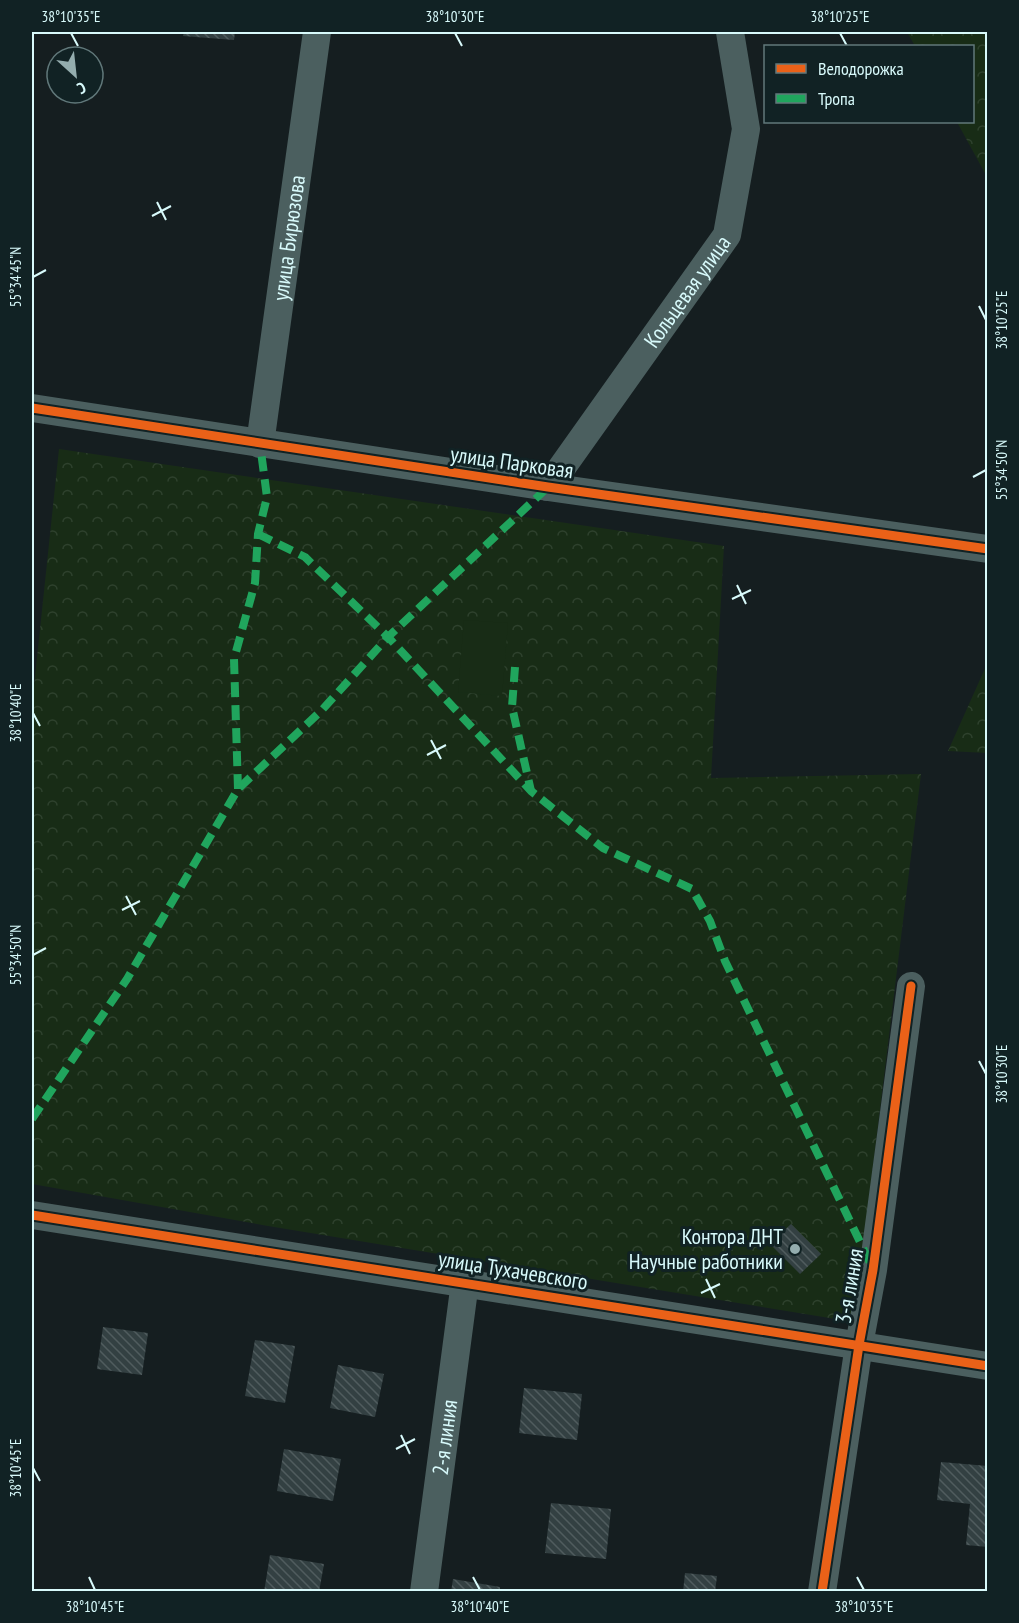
<svg xmlns="http://www.w3.org/2000/svg" width="1019" height="1623" font-family="'PT Sans Narrow',sans-serif">
<defs>
<pattern id="forest-crowns" width="20" height="18" patternUnits="userSpaceOnUse" patternTransform="scale(1.5)"><rect width="20" height="18" fill="#182c16"/><path d="M2 6a3 3 0 1 1 6 0M12 15a3 3 0 1 1 6 0" fill="none" stroke="#2e412d"/></pattern>
<pattern id="building-back-hatch" width="6" height="6" patternUnits="userSpaceOnUse" patternTransform="scale(1.5)"><rect width="6" height="6" fill="#334042"/><path d="M-1 5l2 2M0 0l6 6M5-1l2 2" fill="none" stroke="#505c5e"/></pattern>
</defs>
<rect width="100%" height="100%" fill="#151e20"/>
<!-- forest -->
<g fill="url(#forest-crowns)">
<path d="M907,32H987V177L957,122H972V46H915Z"/>
<path d="M59,449L724,546L711,778L921,774L854,1322L268,1226L32,1184V705Z"/>
<path d="M987,664V753L948,751Z"/>
</g>
<!-- pitch -->
<path fill="#182c16" d="M464,620L508,623L502,696L458,692Z"/>
<!-- building -->
<g fill="url(#building-back-hatch)">
<path d="M184,32H235L234,40L183,36Z"/>
<path d="M791,1224L821,1254L800,1274L770,1244Z"/>
<path d="M103,1327L148,1333L142,1375L97,1369Z"/>
<path d="M255,1340L295,1346L285,1403L245,1396Z"/>
<path d="M338,1365L384,1374L375,1417L330,1408Z"/>
<path d="M524,1388L582,1394L577,1440L519,1433Z"/>
<path d="M284,1449L341,1459L333,1501L277,1491Z"/>
<path d="M941,1462L988,1466V1547L966,1545L970,1504L937,1500Z"/>
<path d="M551,1503L611,1509L606,1559L545,1553Z"/>
<path d="M270,1555L324,1564L319,1592H264Z"/>
<path d="M685,1573L717,1576L715,1592H683Z"/>
<path d="M453,1579L500,1587V1592H451Z"/>
</g>
<g fill="none" stroke-linecap="round" stroke-linejoin="round">
<!-- minor -->
<g stroke="#4b5f5f" stroke-width="28">
<path d="M32,408L548,487L988,549"/>
<path id="s1" d="M260,444L317,32"/>
<path id="s2" d="M548,487L727,235L746,129L730,32"/>
<path d="M32,1215L988,1366"/>
<path id="s3" d="M424,1592L465,1282"/>
<path d="M822,1592L859,1345L873,1270L911,986"/>
</g>
<!-- quiet -->
<g stroke="#20a55d" stroke-width="8" stroke-dasharray="15 8" stroke-linecap="butt">
<path d="M258,534L305,557L388,637L531,791L603,848L692,889L710,921L725,961L872,1267"/>
<path d="M515,667L512,707L531,791"/>
<path d="M238,789L234,659L255,583L258,534L267,497L260,444"/>
<path d="M32,1119L127,979L238,789L322,710L388,637L548,487"/>
</g>
<defs>
<g id="cycleway">
<path d="M32,408L548,487L988,549"/>
<path d="M32,1215L988,1366"/>
<path d="M822,1592L859,1345L873,1270L911,986"/>
</g>
</defs>
<!-- cycleway casing -->
<use href="#cycleway" stroke="#112224" stroke-width="13"/>
<!-- cycleway -->
<use href="#cycleway" stroke="#ea6118" stroke-width="9"/>
</g>
<!-- ticks -->
<path fill="none" stroke="#d8fafb" stroke-width="2" d="M71,33L78,46M455,33L462,46M840,33L847,46M157,202L166,220M152,216L171,206M33,277L46,270M979,306L986,320M973,477L986,470M737,585L746,604M732,599L751,590M33,713L40,726M431,740L441,759M427,755L446,745M126,896L136,915M122,910L140,901M33,955L46,948M979,1061L986,1074M706,1279L715,1298M701,1293L720,1284M401,1435L410,1454M396,1449L415,1439M33,1468L40,1481M89,1577L95,1590M473,1577L480,1590M857,1577L864,1590"/>
<!-- markers -->
<circle fill="#94adae" stroke="#112224" stroke-width="2" cx="795" cy="1249" r="6"/>
<g text-anchor="middle" stroke-width="6" stroke-linejoin="round" paint-order="stroke">
<!-- street labels -->
<g font-size="22" fill="#d8fafb" stroke="#112224">
<text dy="8" stroke="none"><textPath href="#s1" startOffset="208">улица Бирюзова</textPath></text>
<text dy="8" stroke="none"><textPath href="#s2" startOffset="240">Кольцевая улица</textPath></text>
<text transform="translate(512 462) rotate(8)" y="8">улица Парковая</text>
<text transform="translate(513 1270) rotate(9)" y="8">улица Тухачевского</text>
<text transform="translate(849 1286) rotate(-80)" y="8">3-я линия</text>
<text dy="8" stroke="none"><textPath href="#s3" startOffset="156">2-я линия</textPath></text>
</g>
<!-- poi labels -->
<g font-size="22" fill="#d8fafb" stroke="#112224" text-anchor="end">
<text x="783" y="1244">Контора ДНТ<tspan x="783" dy="25">Научные работники</tspan></text>
</g>
</g>
<!-- border -->
<rect width="1019" height="1623" fill="none" stroke="#112224" stroke-width="66"/>
<!-- legend -->
<rect x="764" y="45" width="210" height="78" fill="#112224" stroke="#61787a" stroke-width="1.5"/>
<rect x="776" y="64" width="30" height="9" fill="#ea6118" stroke="#61787a" stroke-width="1.5"/>
<text x="818" y="75" font-size="18" fill="#d8fafb">Велодорожка</text>
<rect x="776" y="94" width="30" height="9" fill="#20a55d" stroke="#61787a" stroke-width="1.5"/>
<text x="818" y="105" font-size="18" fill="#d8fafb">Тропа</text>
<!-- north arrow -->
<g transform="translate(75 75) rotate(153)"><circle r="28" fill="#112224" stroke="#61787a" stroke-width="1.5"/>
<path d="M0-4.5L10 22L0 15L-10 22Z" fill="#94adae"/>
<text y="-9" font-size="16" font-weight="bold" text-anchor="middle" fill="#d8fafb">С</text>
</g>
<rect x="33" y="33" width="953" height="1557" fill="none" stroke="#d8fafb" stroke-width="2"/>
<g font-size="15" text-anchor="middle" fill="#d8fafb">
<text x="71" y="22">38°10'35"E</text>
<text x="455" y="22">38°10'30"E</text>
<text x="840" y="22">38°10'25"E</text>
<text transform="translate(16 277) rotate(-90)" y="5">55°34'45"N</text>
<text transform="translate(1002 320) rotate(-90)" y="5">38°10'25"E</text>
<text transform="translate(1002 470) rotate(-90)" y="5">55°34'50"N</text>
<text transform="translate(16 713) rotate(-90)" y="5">38°10'40"E</text>
<text transform="translate(16 955) rotate(-90)" y="5">55°34'50"N</text>
<text transform="translate(1002 1074) rotate(-90)" y="5">38°10'30"E</text>
<text transform="translate(16 1468) rotate(-90)" y="5">38°10'45"E</text>
<text x="95" y="1612">38°10'45"E</text>
<text x="480" y="1612">38°10'40"E</text>
<text x="864" y="1612">38°10'35"E</text>
</g>
</svg>
